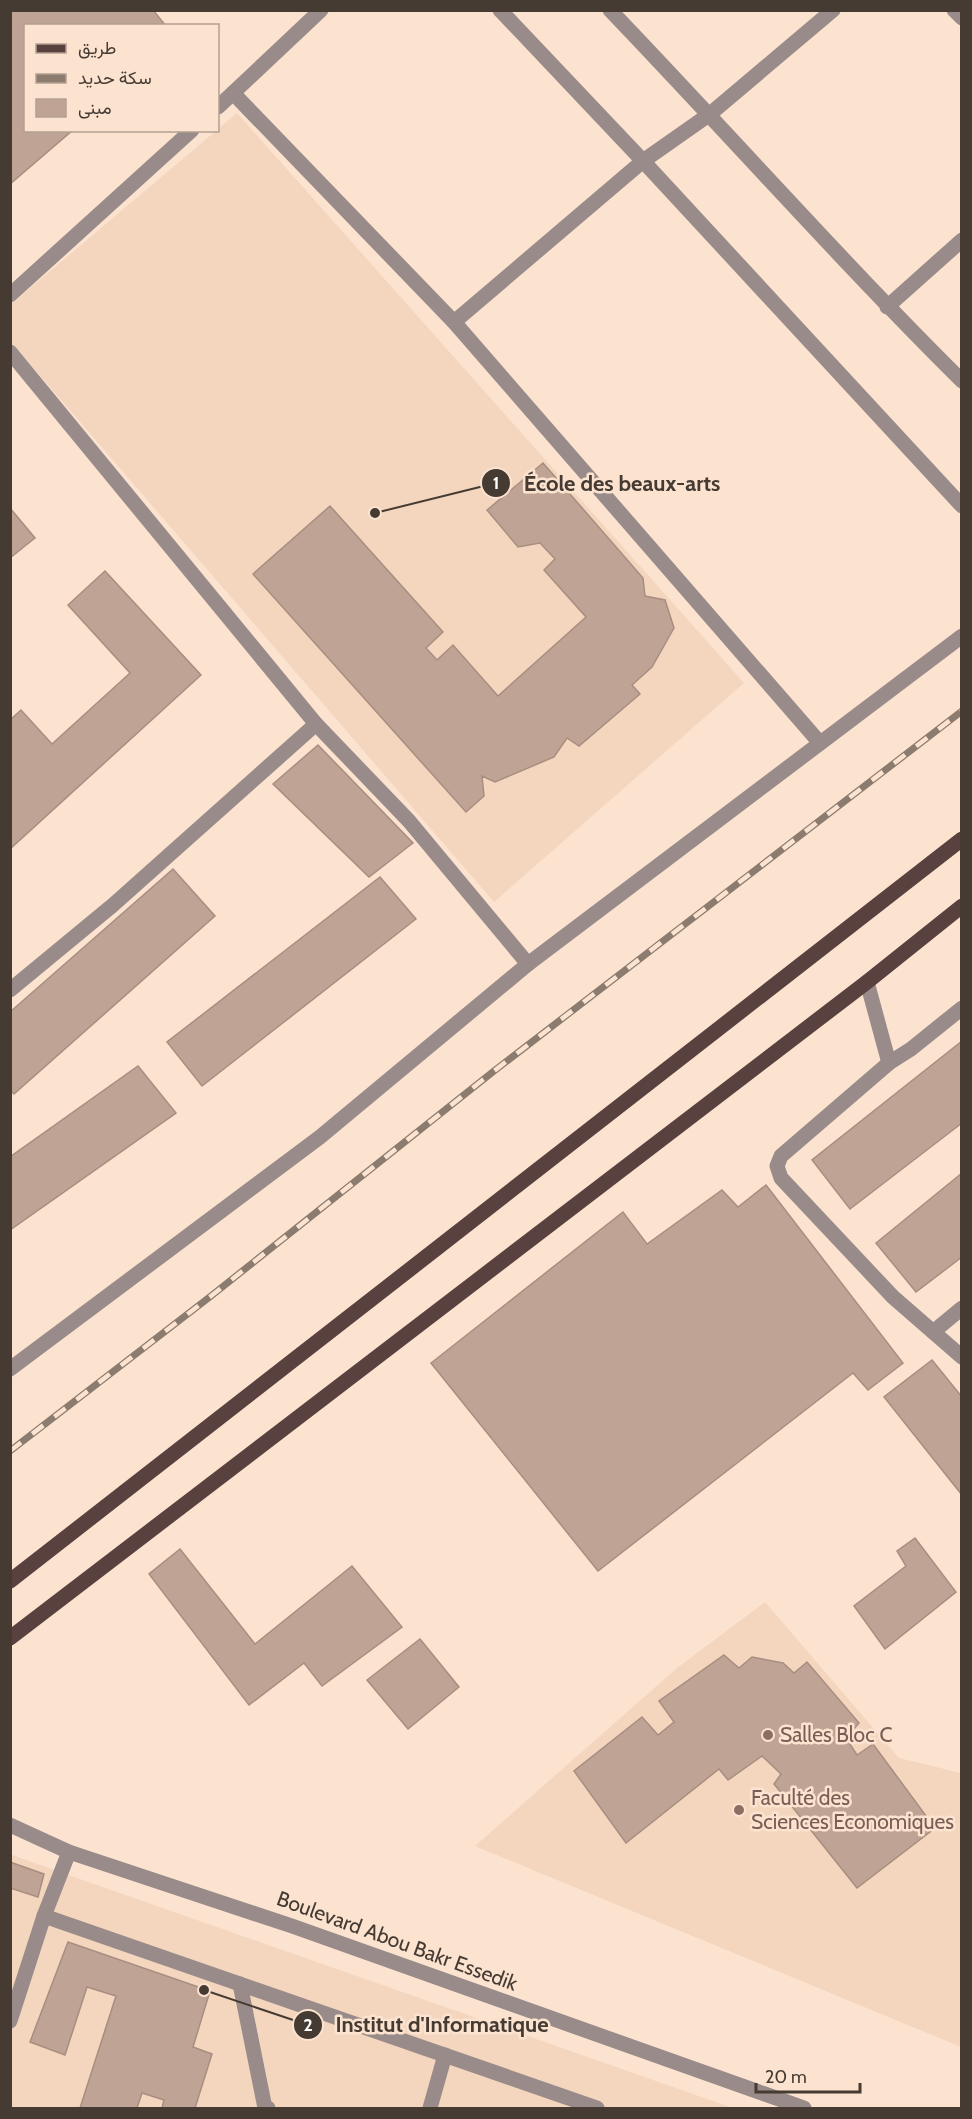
<svg xmlns="http://www.w3.org/2000/svg" width="972" height="2119" font-family="Cabin,Vazirmatn,sans-serif">
<rect width="100%" height="100%" fill="#fce3d0"/>
<!-- built -->
<g fill="#f4d6be">
<path d="M237,113L744,683L494,902L11,342L10,305Z"/>
<path d="M765,1602L899,1758L961,1773V2047L475,1846L677,1668Z"/>
<path d="M10,1854L60,1872L733,2108H11Z"/>
</g>
<!-- building -->
<g fill="#bfa495" stroke="#a88e80" stroke-width="1.5">
<path d="M10,10H153L166,26H26V130H73L10,184Z"/>
<path d="M543,463L643,578L645,596L665,600L674,628L652,667L632,685L640,694L579,746L567,738L554,757L495,782L482,776L484,796L466,812L253,574L330,506L443,632L426,648L437,660L453,645L498,696L586,617L544,570L555,559L540,543L518,547L487,510Z"/>
<path d="M10,508L35,538L10,558Z"/>
<path d="M105,571L201,675L10,849V720L21,710L52,744L130,673L68,605Z"/>
<path d="M318,745L413,843L369,877L273,784Z"/>
<path d="M173,869L215,916L14,1094L10,1090V1012Z"/>
<path d="M380,877L416,919L202,1086L167,1042Z"/>
<path d="M962,1041V1123L850,1209L812,1160Z"/>
<path d="M138,1066L176,1113L10,1230V1157Z"/>
<path d="M962,1173V1257L916,1292L876,1243Z"/>
<path d="M766,1185L903,1363L868,1390L853,1373L598,1571L431,1363L623,1212L647,1244L722,1190L738,1207Z"/>
<path d="M932,1360L962,1397V1495L884,1397Z"/>
<path d="M915,1538L956,1592L885,1649L854,1606L906,1566L897,1551Z"/>
<path d="M180,1549L255,1644L352,1566L402,1627L322,1686L304,1663L249,1705L149,1574Z"/>
<path d="M420,1639L459,1687L408,1729L367,1680Z"/>
<path d="M724,1655L739,1668L752,1657L783,1663L794,1673L807,1662L859,1723L846,1738L857,1755L873,1744L935,1828L857,1888L774,1784L781,1774L762,1756L728,1780L719,1769L626,1843L574,1771L642,1717L658,1735L674,1722L659,1701Z"/>
<path d="M10,1862L44,1874L38,1897L10,1888Z"/>
<path d="M68,1942L210,1991L193,2047L212,2054L195,2108H162L164,2100L142,2093L137,2108H80L116,1996L87,1987L65,2055L30,2042Z"/>
</g>
<g fill="none" stroke-linecap="round" stroke-linejoin="round">
<!-- minor -->
<g stroke="#998b89" stroke-width="15">
<path d="M500,10L643,161L962,506"/>
<path d="M610,10C728,133 841,261 962,381"/>
<path d="M954,10L962,18"/>
<path d="M233,93L454,322L820,743"/>
<path d="M218,107L321,10"/>
<path d="M10,295L192,130"/>
<path d="M887,307L962,240"/>
<path d="M454,322L643,161L710,114L833,10"/>
<path d="M10,352L316,724L409,821L528,964"/>
<path d="M867,982L889,1063L911,1049L962,1008"/>
<path d="M10,990L113,905L316,724"/>
<path d="M889,1063L781,1156L777,1166L781,1178L893,1297L962,1357"/>
<path d="M933,1332L962,1308"/>
<path d="M10,1369L320,1137L528,964L962,636"/>
<path d="M10,1825L69,1852L292,1926L804,2108"/>
<path d="M69,1852L44,1916L597,2108"/>
<path d="M240,1984L265,2108H268"/>
<path d="M10,2021L44,1916"/>
<path d="M430,2108L445,2055"/>
</g>
<!-- major -->
<g stroke="#58413e" stroke-width="15">
<path d="M10,1581L962,839"/>
<path d="M10,1638L867,982L962,906"/>
</g>
<defs>
<path id="rail" d="M10,1451L211,1296L494,1071L962,711"/>
</defs>
<!-- rail casing -->
<use href="#rail" stroke="#8b7c6f" stroke-width="7"/>
<!-- rail -->
<use href="#rail" stroke="#fce3d0" stroke-width="4.5" stroke-dasharray="14" stroke-linecap="butt"/>
</g>
<!-- markers -->
<g fill="#8d6e63" stroke="#fce3d0" stroke-width="2">
<circle cx="768" cy="1735" r="6"/>
<circle cx="739" cy="1810" r="6"/>
</g>
<g text-anchor="middle" stroke-width="5" stroke-linejoin="round" paint-order="stroke">
<!-- education labels -->
<g font-size="21" fill="#785e54" stroke="#fce3d0" text-anchor="start">
<text x="780" y="1742">Salles Bloc C</text>
<text x="751" y="1805">Faculté des<tspan x="751" dy="24">Sciences Economiques</tspan></text>
</g>
<!-- street labels -->
<g font-size="21" fill="#453b33" stroke="#fce3d0">
<text transform="translate(397 1941) rotate(20)" y="7">Boulevard Abou Bakr Essedik</text>
</g>
</g>
<!-- callouts -->
<path fill="none" stroke="#453b33" stroke-width="2" d="M375 513L496 483M204 1990L308 2025"/>
<g fill="#453b33" stroke="#fce3d0" stroke-width="2">
<circle cx="375" cy="513" r="6"/>
<circle cx="204" cy="1990" r="6"/>
<circle cx="496" cy="483" r="15"/>
<circle cx="308" cy="2025" r="15"/>
</g>
<g font-size="18" text-anchor="middle" font-weight="bold" fill="#fff">
<text x="496" y="489">1</text>
<text x="308" y="2031">2</text>
</g>
<g font-size="22" text-anchor="middle" font-weight="bold" fill="#453b33" stroke="#fce3d0" stroke-width="5" stroke-linejoin="round" paint-order="stroke">
<text x="622" y="491">École des beaux-arts</text>
<text x="442" y="2032">Institut d'Informatique</text>
</g>
<!-- border -->
<rect width="972" height="2119" fill="none" stroke="#453b33" stroke-width="24"/>
<!-- legend -->
<rect x="24" y="24" width="195" height="108" fill="#fce3d0" stroke="#b3a091" stroke-width="1.5"/>
<rect x="36" y="44" width="30" height="9" fill="#58413e" stroke="#b3a091" stroke-width="1.5"/>
<text x="78" y="54" font-size="18" fill="#453b33">طريق</text>
<rect x="36" y="74" width="30" height="9" fill="#8b7c6f" stroke="#b3a091" stroke-width="1.5"/>
<text x="78" y="84" font-size="18" fill="#453b33">سكة حديد</text>
<rect x="36" y="99" width="30" height="18" fill="#bfa495" stroke="#b3a091" stroke-width="1.5"/>
<text x="78" y="114" font-size="18" fill="#453b33">مبنى</text>
<!-- scale -->
<path d="M756 2083v9h104v-9" fill="none" stroke="#453b33" stroke-width="3"/>
<text x="765" y="2083" font-size="18" fill="#453b33" stroke="#fce3d0" stroke-width="4.5" paint-order="stroke">20 m</text>
</svg>
